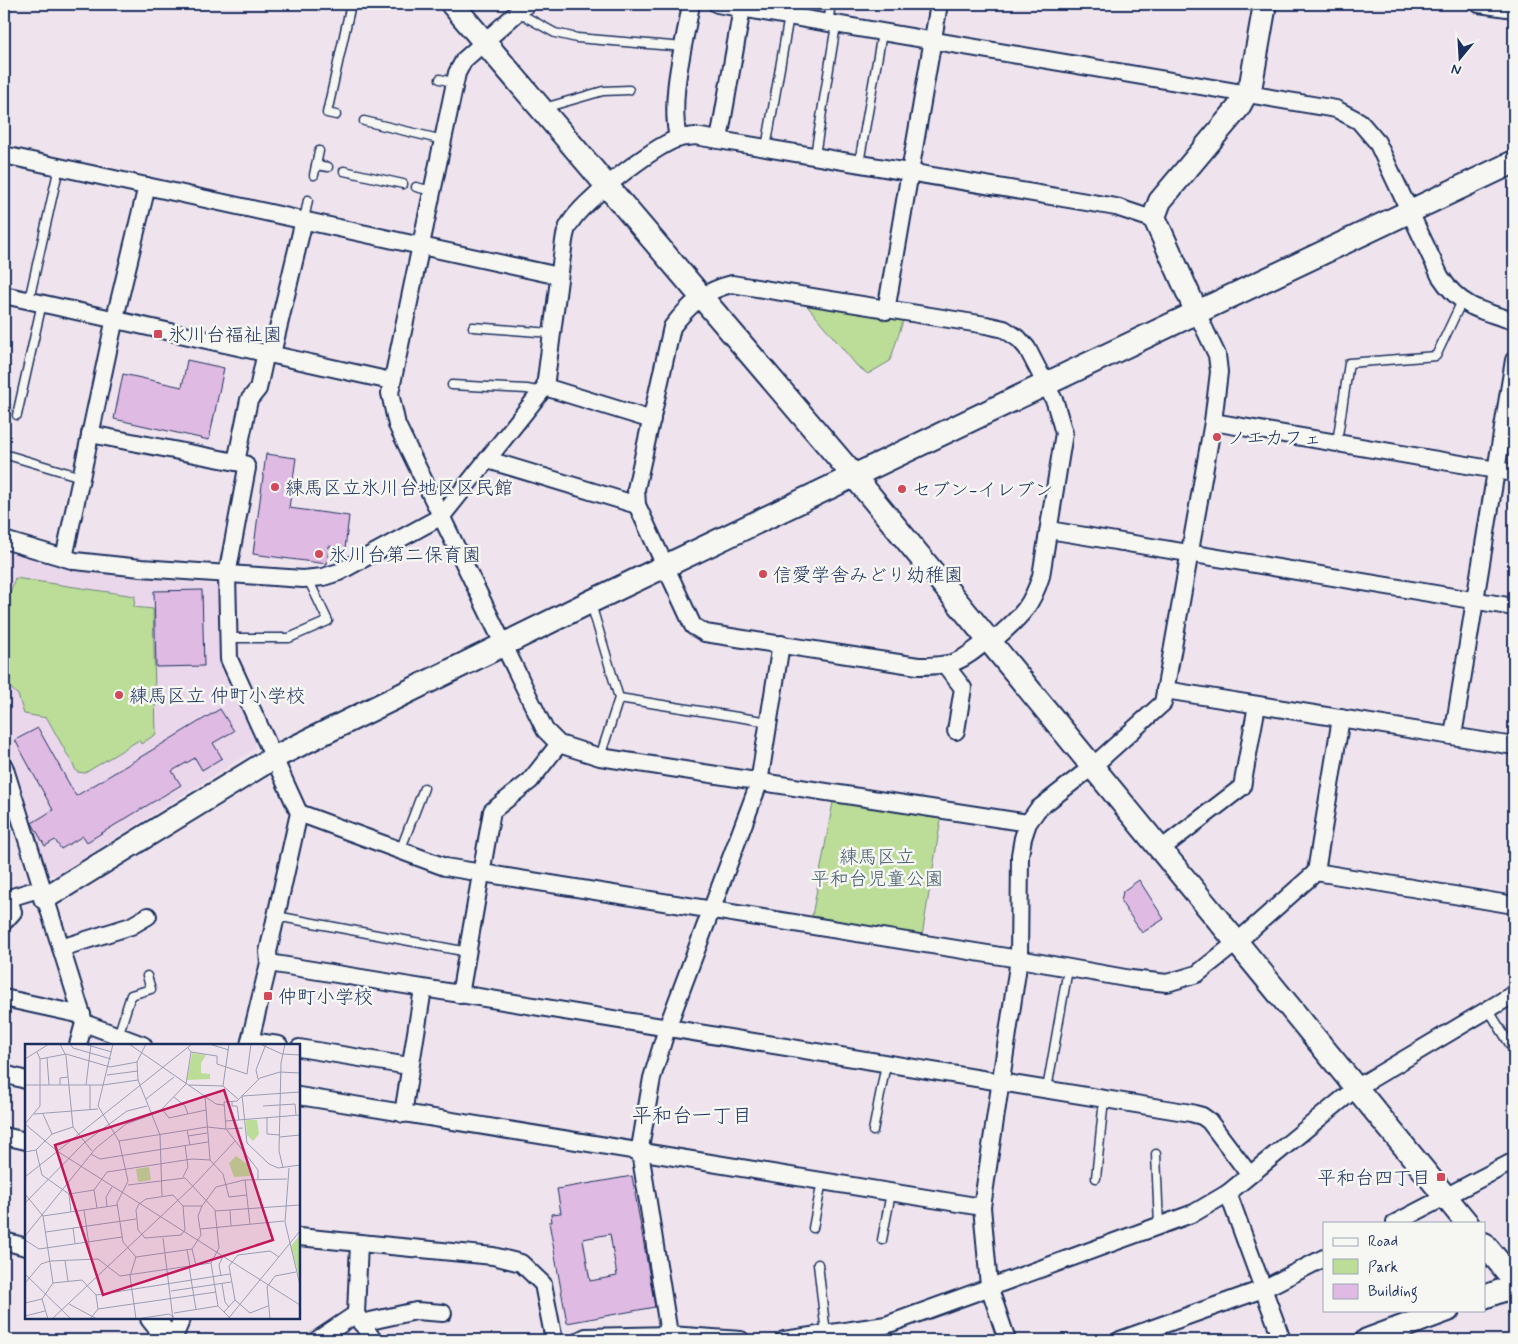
<svg xmlns="http://www.w3.org/2000/svg" width="1518" height="1344" font-family="Mynerve,'Klee One',sans-serif">
<rect width="100%" height="100%" fill="#efe4ee"/>
<filter id="ink" filterUnits="userSpaceOnUse"><feTurbulence type="fractalNoise" baseFrequency=".02" numOctaves="2"/><feDisplacementMap in="SourceGraphic" scale="10" xChannelSelector="R" yChannelSelector="G"/><feConvolveMatrix kernelMatrix="1 2 1 2 8 2 1 2 1" color-interpolation-filters="sRGB"/></filter>
<g filter="url(#ink)">
<!-- built -->
<path fill="#ead7eb" d="M4,548L80,572L217,585L220,591V665L256,742L254,750L56,876L47,873L29,824L4,724Z"/>
<!-- green -->
<g fill="#bcdd97" stroke="#6c867a">
<path d="M804,302L904,318L890,361L868,374L857,366Z"/>
<path d="M15,578L135,596L134,607L153,609L156,734L141,744L139,740L85,773L77,772L47,718L24,714L18,695L4,682V612Z"/>
<path d="M833,802L941,819L922,936L812,916Z"/>
</g>
<!-- building -->
<g fill="#dfbae3" stroke="#1b2f5e" fill-rule="evenodd">
<path d="M187,360L224,368L209,440L114,419L123,374L182,387Z"/>
<path d="M266,454L296,458L289,508L349,516L345,549L329,546L327,564L253,554Z"/>
<path d="M202,590L204,666L156,667L154,591Z"/>
<path d="M220,709L234,731L213,743L222,758L202,770L195,758L172,771L181,785L87,842L83,836L61,849L55,840L45,846L32,823L53,810L15,740L38,728L76,796Z"/>
<path d="M1139,880L1164,919L1142,933L1121,902L1123,891Z"/>
<path d="M632,1176L655,1307L567,1323L549,1222H552L551,1214L561,1213L557,1189ZM610,1234L617,1276L590,1281L583,1239Z"/>
</g>
<g fill="none" stroke-linecap="round" stroke-linejoin="round">
<defs>
<g id="lane">
<path d="M517,12L555,33L577,38L684,47"/>
<path d="M828,23L831,4"/>
<path d="M440,79L456,83"/>
<path d="M544,108L603,91L629,90"/>
<path d="M336,115L327,113L351,4"/>
<path d="M364,121L443,140"/>
<path d="M766,148L789,16"/>
<path d="M815,155L836,25"/>
<path d="M859,163L882,33"/>
<path d="M316,165L328,167"/>
<path d="M344,171L403,184"/>
<path d="M314,175L319,151"/>
<path d="M416,187L432,191"/>
<path d="M304,220L308,200"/>
<path d="M29,300L59,167"/>
<path d="M473,327L551,333"/>
<path d="M452,385L527,389L541,392"/>
<path d="M17,415L42,303"/>
<path d="M1337,442L1349,363L1436,356L1462,301"/>
<path d="M4,454L81,477"/>
<path d="M591,604L619,698L600,757"/>
<path d="M228,638H289L328,621L308,579"/>
<path d="M619,698L769,722"/>
<path d="M400,851L424,788"/>
<path d="M276,916L468,952"/>
<path d="M1488,1009L1514,1051"/>
<path d="M118,1036L131,995L151,989L147,976"/>
<path d="M1047,1089L1068,969"/>
<path d="M873,1131L886,1064"/>
<path d="M1156,1154L1159,1226"/>
<path d="M1096,1178L1104,1099"/>
<path d="M813,1228L822,1181"/>
<path d="M882,1240L891,1193"/>
<path d="M818,1264L826,1334"/>
</g>
<g id="street">
<path d="M527,4L464,60L457,73L390,393L397,425L545,730L559,744L600,757L1028,823"/>
<path d="M717,4L1336,109L1359,121L1377,142L1440,276C1460,307 1481,311 1514,321"/>
<path d="M1479,4L1514,9"/>
<path d="M678,139C669,95 684,47 691,4"/>
<path d="M719,140L742,8"/>
<path d="M4,155L559,276"/>
<path d="M4,295L391,381"/>
<path d="M886,311L939,4"/>
<path d="M272,354L304,220"/>
<path d="M545,387L652,420"/>
<path d="M1213,422L1514,473"/>
<path d="M90,434L236,462L245,464L247,468L227,575L229,659L299,813L268,952L269,963L249,1045"/>
<path d="M488,460L637,505"/>
<path d="M236,462L249,400L258,389L266,352"/>
<path d="M1049,530L1514,607"/>
<path d="M4,540L75,561L141,568L303,579L323,577L339,572L442,516L545,387L564,241C565,235 566,228 570,223C584,200 651,149 676,139C682,137 689,137 695,136L1116,207L1146,217H1154"/>
<path d="M64,558L115,318L147,186"/>
<path d="M989,639C960,662 956,666 918,666L705,633L693,626L637,505L636,489L672,327C688,306 705,290 732,284L986,325L1004,329L1019,339L1027,348L1055,402L1064,433L1041,576C1030,611 1017,619 992,642"/>
<path d="M946,666L963,688L956,731"/>
<path d="M1165,690L1514,746"/>
<path d="M1453,736L1514,360"/>
<path d="M4,766L82,1015L84,1023L78,1045"/>
<path d="M299,813L445,867L1019,959L1131,979L1167,983L1197,974L1237,942L1316,872L1514,905"/>
<path d="M1161,849L1242,787L1257,705"/>
<path d="M1316,872L1341,718"/>
<path d="M4,922L13,912L9,898L42,888"/>
<path d="M61,948L131,926L148,916"/>
<path d="M269,963L1191,1113L1202,1116L1209,1121L1249,1174"/>
<path d="M460,995L492,811L530,781L559,744"/>
<path d="M4,998L82,1015"/>
<path d="M84,1023L143,1045"/>
<path d="M250,1041L279,1045"/>
<path d="M299,1048L409,1066"/>
<path d="M4,1074L26,1080"/>
<path d="M299,1096L982,1207"/>
<path d="M403,1114L423,989"/>
<path d="M4,1136L26,1141"/>
<path d="M1228,1193L1282,1340"/>
<path d="M1395,1223L1514,1161"/>
<path d="M299,1237L493,1256L521,1263L543,1284L554,1340"/>
<path d="M4,1241L26,1247"/>
<path d="M359,1243L356,1314L373,1340"/>
<path d="M361,1323L416,1311L443,1313"/>
<path d="M173,1340L182,1318"/>
<path d="M317,1340L356,1314"/>
<path d="M580,1340L586,1337L670,1335L741,1340"/>
<path d="M670,1340L640,1152L641,1142L652,1078L667,1028L759,783L781,644"/>
<path d="M784,1340L886,1325L1194,1213L1228,1193L1356,1088L1514,994"/>
<path d="M1007,1340L989,1286L982,1207L1019,959L1020,855L1023,838L1028,823L1038,809L1093,766L1163,703L1213,422L1219,372L1217,355L1197,313"/>
<path d="M1120,1340L1263,1289L1324,1258"/>
</g>
<g id="secondary">
<path d="M452,4L854,476L1467,1223"/>
<path d="M1197,313L1154,217L1160,201L1238,108L1251,84L1265,4"/>
<path d="M45,898L273,758L590,602L1046,384L1514,162"/>
<path d="M1484,1244L1514,1280"/>
<path d="M1484,1297L1514,1286"/>
<path d="M152,1318L170,1340"/>
<path d="M1367,1340L1448,1310"/>
</g>
</defs>
<!-- lane casing -->
<use href="#lane" stroke="#1b2f5e" stroke-width="11"/>
<!-- street casing -->
<use href="#street" stroke="#1b2f5e" stroke-width="20"/>
<!-- secondary casing -->
<use href="#secondary" stroke="#1b2f5e" stroke-width="26"/>
<!-- lane -->
<use href="#lane" stroke="#f6f6f2" stroke-width="8"/>
<!-- street -->
<use href="#street" stroke="#f6f6f2" stroke-width="16"/>
<!-- secondary -->
<use href="#secondary" stroke="#f6f6f2" stroke-width="22"/>
</g>
</g>
<!-- markers -->
<g fill="#d1495b" stroke="#f6f6f2" stroke-width="2">
<rect x="153" y="329" width="10" height="10" rx="2.5"/>
<circle cx="1217" cy="437" r="5"/>
<circle cx="275" cy="487" r="5"/>
<circle cx="902" cy="489" r="5"/>
<circle cx="319" cy="554" r="5"/>
<circle cx="763" cy="574" r="5"/>
<circle cx="119" cy="695" r="5"/>
<rect x="263" y="991" width="10" height="10" rx="2.5"/>
<rect x="1436" y="1172" width="10" height="10" rx="2.5"/>
</g>
<g text-anchor="middle" stroke-width="5" stroke-linejoin="round" paint-order="stroke">
<!-- poi labels -->
<g font-size="19" fill="#1b2f5e" stroke="#f6f6f2" text-anchor="start">
<text x="168" y="341">氷川台福祉園</text>
<text x="1227" y="444">ノエカフェ</text>
<text x="285" y="494">練馬区立氷川台地区区民館</text>
<text x="912" y="496">セブン-イレブン</text>
<text x="329" y="561">氷川台第二保育園</text>
<text x="773" y="581">信愛学舎みどり幼稚園</text>
<text x="129" y="702">練馬区立 仲町小学校</text>
<text x="278" y="1003">仲町小学校</text>
<text x="1431" y="1184" text-anchor="end">平和台四丁目</text>
</g>
<!-- park labels -->
<g font-size="19" fill="#435a6c" stroke="#f6f6f2">
<text x="877" y="863">練馬区立<tspan x="877" dy="22">平和台児童公園</tspan></text>
</g>
<!-- neighbourhood labels -->
<g font-size="20" fill="#1b2f5e" stroke="#f6f6f2">
<text x="692" y="1122">平和台一丁目</text>
</g>
</g>
<!-- overview -->
<g transform="translate(25 1044)">
<rect width="275" height="275" fill="#efe4ee"/>
<path d="M167,9L181,11L176,19V29L185,30V35L162,36ZM221,76H232L234,90L228,97L222,91ZM211,112L225,122V132L209,133L204,119ZM124,123L126,136L113,138L111,125ZM275,191V236L266,202Z" fill="#bcdd97"/>
<path fill="none" stroke="#9a9cb4" stroke-width="1" d="M35,0L41,12L48,83L67,107M45,0L48,4L86,15M59,0L87,8M88,0L73,62L94,97L103,137L92,159L98,198L111,213L105,232L111,275M104,0L191,60L199,61M121,0L112,18L113,36L135,91L137,152M184,0L204,6M235,0L257,10L275,11M163,4L166,8L192,12V20L222,30L226,0M22,14L24,41M0,15L24,0M15,15L41,10L85,23L112,18M0,29V53M82,31L113,27M233,35L231,26L241,0M161,40L166,8M0,41H78L113,36M35,41V34L43,33M61,41L66,0M65,41V66M164,41L198,42L213,55M198,42L204,0M217,51L222,99L244,120L253,124L275,121M180,52L185,116L198,130L204,153L222,151M218,52L275,48M149,53L160,62L163,70M121,55L149,33M207,57V62H212L214,76M238,62L270,60L271,71M137,65L144,74L181,66M9,70L73,65M18,70L27,90M242,73V90L255,91M201,77L275,71M0,80L32,107L275,261M0,80L15,62V15L12,8M202,85L218,84M162,86L165,101M163,92L182,89M255,93L275,91M94,97L182,83L201,85M11,106L17,131L44,150L46,168M0,108L11,106L27,90L48,83M66,110L75,115L183,98M258,124L254,107L256,19L260,0M264,124L260,178L275,241M0,133L167,0M158,133L163,123L160,101M220,136L225,180M233,136V126L201,85L199,58L212,57L235,34L255,28L275,29M69,146L72,164M0,150L18,172L28,239L17,255L23,275M44,150L69,146L82,128L167,115L185,116M0,159L60,98L102,67L122,62M114,160L111,166L113,186L120,194L156,191L160,186L158,162L148,151L121,155L114,160M158,162H177M82,163L81,153L87,143M59,166L66,215M205,166L206,182M190,167L275,161M18,172L93,161M48,184L50,199M175,185L259,177M21,188L111,175M0,192L71,104L101,80L134,68L161,40M138,194L148,275M0,196L14,205L97,193M167,205L171,221M162,206L165,222M111,213L167,205L176,191L173,172L177,162L191,143L219,136L262,135M40,217L43,237M186,219L193,262L205,274M164,222L171,266M0,230L46,275M196,232L194,221L198,212M0,239L16,220L25,217L73,215L95,232L186,219L194,204L190,166L160,134L103,141M28,239L57,236L71,251L73,265M197,240L200,258L204,263M146,247L206,238M71,251L205,230M0,259L17,255M44,260L72,275M243,262L225,269L210,256L204,222L213,211L245,207L254,213M199,268L210,256M149,269L193,262M0,272L20,267M27,275L168,142L210,97M65,275L73,265L191,248M111,275L144,270L149,273M203,275L275,187M245,275L242,243L250,232L271,228"/>
<path fill="#c2185b" fill-opacity="0.15" stroke="#c2185b" stroke-width="2.5" d="M199,46L248,196L78,251L30,101Z"/>
<rect width="275" height="275" fill="none" stroke="#1b2f5e" stroke-width="2.5"/>
</g>
<!-- margin -->
<rect width="1518" height="1344" fill="none" stroke="#f6f6f2" stroke-width="20"/>
<rect x="10" y="10" width="1498" height="1324" fill="none" stroke="#1b2f5e" stroke-width="2" filter="url(#ink)"/>
<!-- legend -->
<rect x="1323" y="1222" width="162" height="90" fill="#f6f6f2" stroke="#9ea6b7"/>
<rect x="1333" y="1238" width="25" height="8" fill="#f6f6f2" stroke="#9ea6b7"/>
<text x="1368" y="1246" font-size="15" fill="#1b2f5e">Road</text>
<rect x="1333" y="1259" width="25" height="15" fill="#bcdd97" stroke="#9ea6b7"/>
<text x="1368" y="1272" font-size="15" fill="#1b2f5e">Park</text>
<rect x="1333" y="1284" width="25" height="15" fill="#dfbae3" stroke="#9ea6b7"/>
<text x="1368" y="1296" font-size="15" fill="#1b2f5e">Building</text>
<!-- north arrow -->
<g transform="translate(1460 58) rotate(198)" stroke="#f6f6f2" stroke-width="4" paint-order="stroke">
<path d="M0-4L9 19L0 12L-9 19Z" fill="#1b2f5e"/>
<text y="-8" font-size="14" font-weight="bold" text-anchor="middle" fill="#1b2f5e">N</text>
</g>
</svg>
